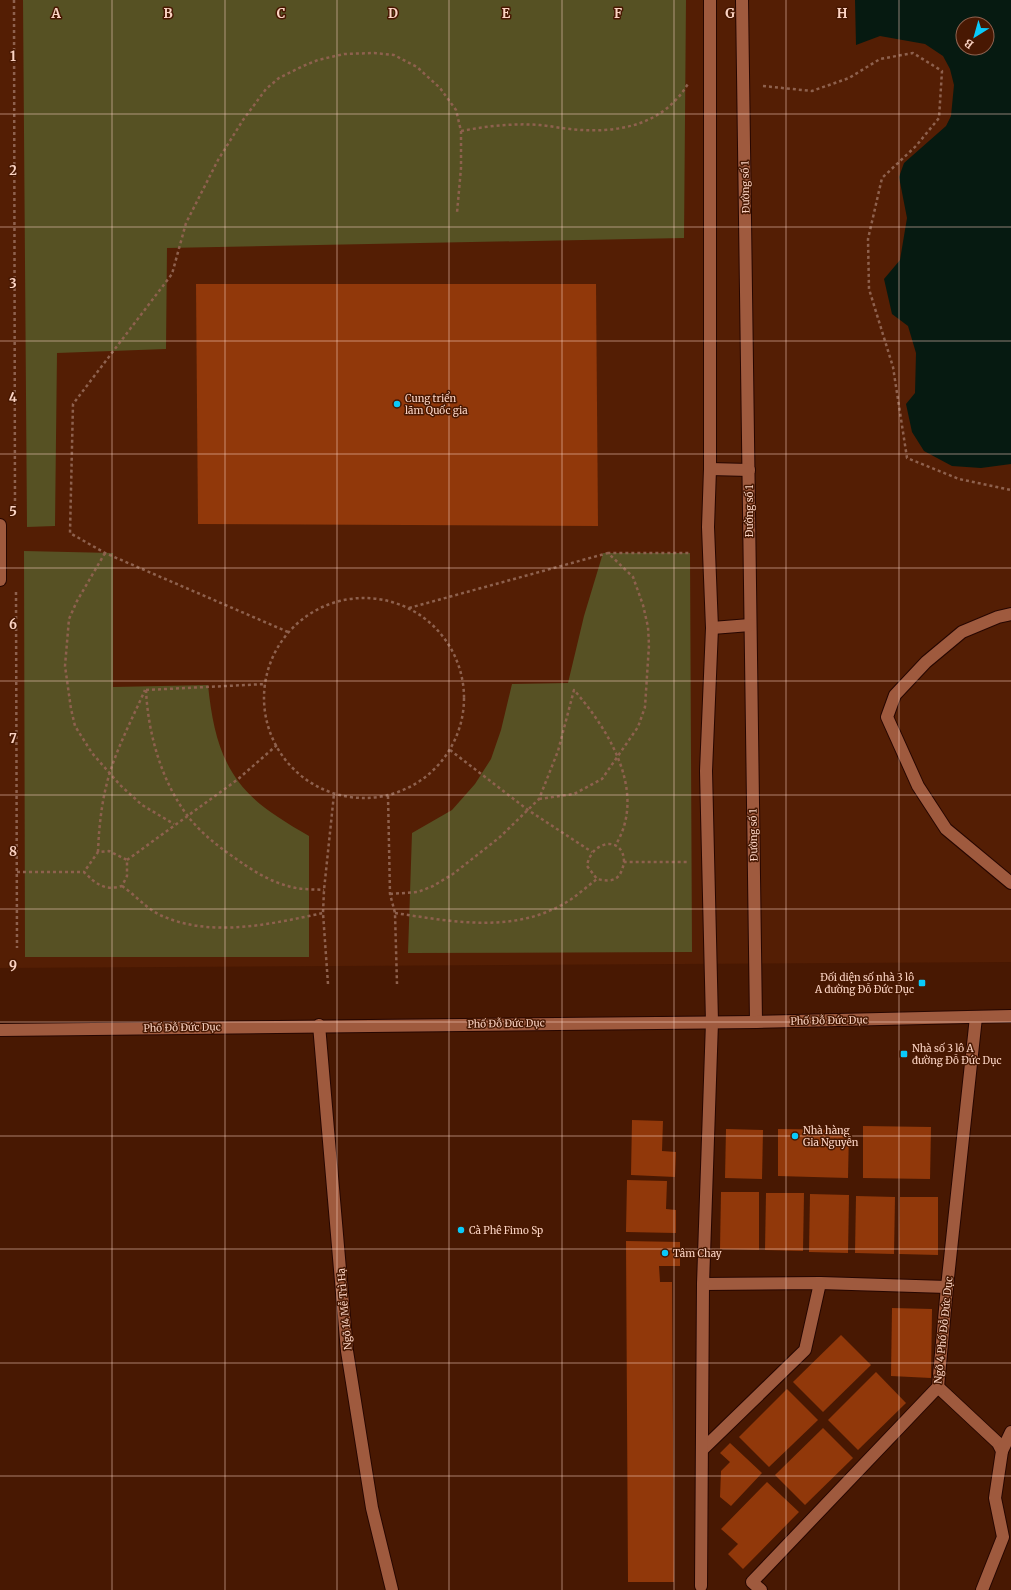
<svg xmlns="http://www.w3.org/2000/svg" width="1011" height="1590" font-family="Merriweather,serif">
<rect width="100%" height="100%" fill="#481802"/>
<!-- built -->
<path fill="#541e04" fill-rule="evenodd" d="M0,0H1011V962L0,968ZM963,24H987V48H963Z"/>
<!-- green -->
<g fill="#575124">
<path d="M24,551L113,553V687L208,685C214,743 226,784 278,817C288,824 299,830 309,836V957H25Z"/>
<path d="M603,553H690L692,952L408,953L412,833L452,810L475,784L491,759L501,730L512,684L568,683L584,616Z"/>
</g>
<!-- forest -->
<path fill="#565123" d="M23,0H686L684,238L167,248L166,349L57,353L55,526L27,527Z"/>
<!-- water -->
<path fill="#061a11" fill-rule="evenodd" d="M855,0H1011V464L981,468L952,466L924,451L912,432L906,404L915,393L916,353L908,326L892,314L884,279L900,260L907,218L899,177L904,163L946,126L951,116L954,85L950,69L943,56L925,44L880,36L856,45ZM963,24H987V48H963Z"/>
<!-- building -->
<g fill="#91380a">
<path d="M196,284H596L598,526L198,524Z"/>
<path d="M632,1120L663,1121L662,1151L676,1152L675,1177L631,1175Z"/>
<path d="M863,1126L931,1127L930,1179L863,1178Z"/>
<path d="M726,1129L763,1130L762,1179L725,1178Z"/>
<path d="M778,1129L849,1130L848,1178L778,1176Z"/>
<path d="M627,1180L667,1181L666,1209L676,1210V1233L626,1232Z"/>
<path d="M721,1192H759V1250L720,1249Z"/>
<path d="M766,1193H804L803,1251L765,1250Z"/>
<path d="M810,1194L849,1195L848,1253L809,1252Z"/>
<path d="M856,1196L895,1197L894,1254L855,1253Z"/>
<path d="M900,1197H938V1255L899,1254Z"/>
<path d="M626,1241L680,1242V1266H659L660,1282H672L674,1582H628Z"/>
<path d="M892,1308L932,1309L931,1378L891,1376Z"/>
<path d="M841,1335L871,1365L823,1412L793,1382Z"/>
<path d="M876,1372L906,1403L858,1450L828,1420Z"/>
<path d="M787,1389L818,1420L769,1467L739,1437Z"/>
<path d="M823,1428L853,1458L805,1505L775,1475Z"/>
<path d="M730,1443L762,1473L731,1506L720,1497L721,1471L730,1462L720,1453Z"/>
<path d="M767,1482L799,1512L743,1569L728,1554L738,1544L721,1529Z"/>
</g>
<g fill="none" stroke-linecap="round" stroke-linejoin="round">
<defs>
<g id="minor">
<path d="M742,0L756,1022"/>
<path d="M710,469L749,470"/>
<path d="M0,525V580"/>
<path d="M1011,614L998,617L962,632L926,662L895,695L887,717L918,786L946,829L1011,883"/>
<path d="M712,628L750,625"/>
<path d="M319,1025L347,1351L372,1508L392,1590"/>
<path d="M0,1030L756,1022L1011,1016"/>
<path d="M820,1283L947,1287"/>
<path d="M938,1387L998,1443L1002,1451L995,1498L1003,1537L982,1590"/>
<path d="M702,1450L805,1350L820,1283L703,1284"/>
<path d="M1002,1451L1011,1432"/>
<path d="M701,1586L703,1284L712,1022L706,771L712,628L708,527L710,469V0"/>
<path d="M761,1590L752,1582L938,1387L947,1287L976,1017"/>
</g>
</defs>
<!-- minor casing -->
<use href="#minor" stroke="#260600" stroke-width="14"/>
<!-- path -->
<g stroke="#8e614e" stroke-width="2.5" stroke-dasharray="3 3" stroke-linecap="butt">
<path d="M14,0L15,513"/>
<path d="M763,86L812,91L849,78L880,59L913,53L942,71L939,118L916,146L882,178L868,239L869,289L893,367L907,458L959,479L1011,490"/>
<path d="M461,131C487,126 513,123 540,125C550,126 560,128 570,129C617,134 664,126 689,82"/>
<path d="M105,553L77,601L69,619L65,666L71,709L75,726L92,753L120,785L142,805L174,824"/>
<path d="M16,592L17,948"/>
<circle cx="364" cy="698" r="100"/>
<path d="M409,608L608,553"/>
<path d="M288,632L105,553L70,533L73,404L172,274L186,223L218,160L243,120L266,89L279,78L303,66L318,60L344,54L374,53L394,55L417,67L440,88L456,110L461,131V168L457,213"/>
<path d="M146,690C148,733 161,780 187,815C202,835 222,849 242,863C255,872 272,882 288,886C299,890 312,889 324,890"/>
<path d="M146,690L266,684"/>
<path d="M450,750L528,810L592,852"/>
<path d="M388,796L390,894L395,913L397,984"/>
<path d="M539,799L574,794L602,779L638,727L645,707L649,645L648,627L643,605L633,577L608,553H689"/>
<path d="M98,852C99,825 102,798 110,772C119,744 133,717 145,690"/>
<path d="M127,860L237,780L277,745"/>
<path d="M624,862C624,835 591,840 587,866L597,879C614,883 621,879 624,862H689"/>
<path d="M17,872H84C96,884 104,891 122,886L127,876V860L109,851L98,852L84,872"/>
<path d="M122,886C134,894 145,907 158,914C209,939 271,924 323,913"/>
<path d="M390,894L418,892L433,886L453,874L500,837L539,799L558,751L574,690C609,730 648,793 615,846"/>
<path d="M395,913C455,922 519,935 573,898C581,892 589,885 597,879"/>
<path d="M328,984L323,913L324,890L334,794"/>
</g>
<!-- minor -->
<use href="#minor" stroke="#9f5a3e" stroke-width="12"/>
</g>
<!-- grid -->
<path fill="none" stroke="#fcd4c4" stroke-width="1" stroke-opacity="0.55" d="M112,0V1590M225,0V1590M337,0V1590M449,0V1590M562,0V1590M674,0V1590M786,0V1590M899,0V1590M0,114H1011M0,227H1011M0,341H1011M0,454H1011M0,568H1011M0,681H1011M0,795H1011M0,909H1011M0,1022H1011M0,1136H1011M0,1249H1011M0,1363H1011M0,1476H1011"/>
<!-- markers -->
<g fill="#09cafa" stroke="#481802" stroke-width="1.5">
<circle cx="397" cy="404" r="4"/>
<rect x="918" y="979" width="8" height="8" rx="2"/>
<rect x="900" y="1050" width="8" height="8" rx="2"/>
<circle cx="795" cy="1136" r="4"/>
<circle cx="461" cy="1230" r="4"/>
<circle cx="665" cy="1253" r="4"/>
</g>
<g text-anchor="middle" stroke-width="3" stroke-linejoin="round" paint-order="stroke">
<!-- street labels -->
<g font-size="10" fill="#fcd4c4" stroke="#481802">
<text transform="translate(745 187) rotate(-91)" y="4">Đường số 1</text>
<text transform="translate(749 511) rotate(-90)" y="4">Đường số 1</text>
<text transform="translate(753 835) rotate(-91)" y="4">Đường số 1</text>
<text transform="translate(829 1020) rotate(-1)" y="4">Phố Đỗ Đức Dục</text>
<text transform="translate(506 1023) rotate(-1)" y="4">Phố Đỗ Đức Dục</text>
<text transform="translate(182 1027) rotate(-1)" y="4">Phố Đỗ Đức Dục</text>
<text transform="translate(344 1309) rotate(-95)" y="4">Ngõ 14 Mễ Trì Hạ</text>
<text transform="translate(943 1330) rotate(-84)" y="4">Ngõ 4 Phố Đỗ Đức Dục</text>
</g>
<!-- poi labels -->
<g font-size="10" fill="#fcd4c4" stroke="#481802" text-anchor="start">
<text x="405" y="402">Cung triển<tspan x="405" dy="12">lãm Quốc gia</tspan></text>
<text x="914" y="981" text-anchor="end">Đối diện số nhà 3 lô<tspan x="914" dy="12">A đường Đỗ Đức Dục</tspan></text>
<text x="912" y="1052">Nhà số 3 lô A<tspan x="912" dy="12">đường Đỗ Đức Dục</tspan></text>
<text x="803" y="1134">Nhà hàng<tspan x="803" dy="12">Gia Nguyễn</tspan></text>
<text x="469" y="1234">Cà Phê Fimo Sp</text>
<text x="673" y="1257">Tâm Chay</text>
</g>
</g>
<g font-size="13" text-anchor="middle" font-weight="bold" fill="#fcd4c4" stroke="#481802" stroke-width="3" stroke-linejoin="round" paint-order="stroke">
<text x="56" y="18">A</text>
<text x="168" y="18">B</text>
<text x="281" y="18">C</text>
<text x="393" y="18">D</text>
<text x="506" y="18">E</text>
<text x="618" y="18">F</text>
<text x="730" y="18">G</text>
<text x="842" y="18">H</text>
<text x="13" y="61">1</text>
<text x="13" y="175">2</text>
<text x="13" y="288">3</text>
<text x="13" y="402">4</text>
<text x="13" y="516">5</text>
<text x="13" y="629">6</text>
<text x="13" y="743">7</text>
<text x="13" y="856">8</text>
<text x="13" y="970">9</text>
</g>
<!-- north arrow -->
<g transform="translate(975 36) rotate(217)"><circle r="19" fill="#481802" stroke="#906350"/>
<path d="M0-3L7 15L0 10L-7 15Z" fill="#09cafa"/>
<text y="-6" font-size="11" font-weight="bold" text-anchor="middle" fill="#fcd4c4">B</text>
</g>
</svg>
